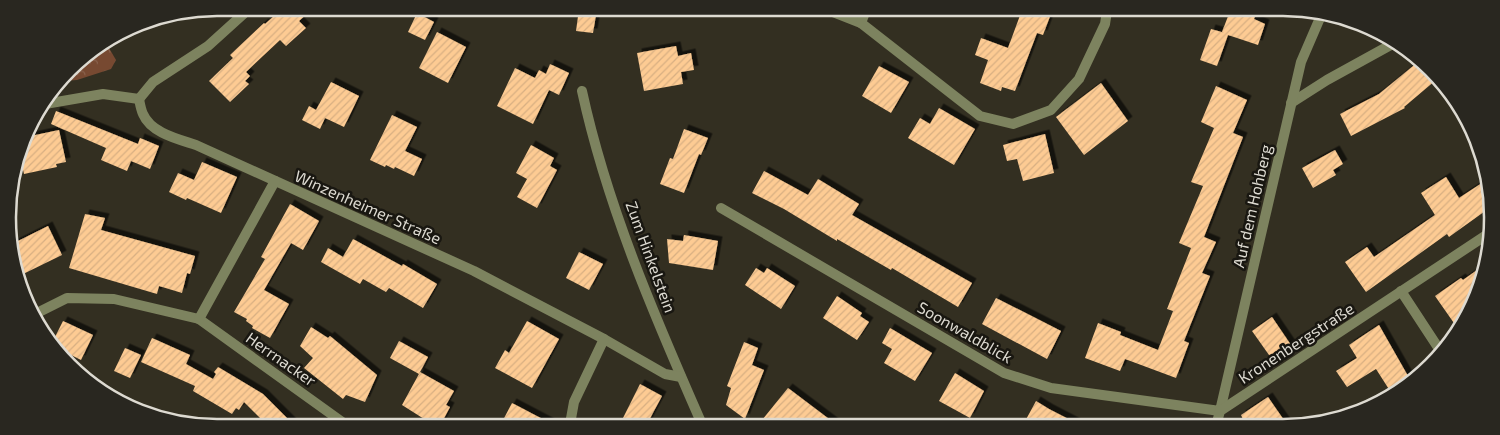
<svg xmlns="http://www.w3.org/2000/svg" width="1500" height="435" font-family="'Exo 2',sans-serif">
<defs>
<pattern id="forest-crowns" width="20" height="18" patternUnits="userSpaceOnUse" patternTransform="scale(1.25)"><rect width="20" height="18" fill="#774931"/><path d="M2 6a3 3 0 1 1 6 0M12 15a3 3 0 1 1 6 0" fill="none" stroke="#8a634e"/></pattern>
<pattern id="building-hatch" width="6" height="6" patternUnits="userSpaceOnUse" patternTransform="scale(1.25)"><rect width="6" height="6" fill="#fdcb93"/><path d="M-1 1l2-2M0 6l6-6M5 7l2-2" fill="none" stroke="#d8af82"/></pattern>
<filter id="shadow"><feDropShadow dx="4.5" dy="-4.5" stdDeviation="0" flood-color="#0009"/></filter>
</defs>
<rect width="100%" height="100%" fill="#332f21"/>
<!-- forest -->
<path fill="url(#forest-crowns)" d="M106,43L116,60L111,69L77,80L63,81L79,60Z"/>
<!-- building -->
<g fill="url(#building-hatch)" filter="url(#shadow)">
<path d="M283,8H313L299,21L306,28L286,46L280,40L246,72L250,76L245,81L249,84L230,102L209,81L233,58L230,55L264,23L265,24Z"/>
<path d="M579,9H597L593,33L576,31Z"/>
<path d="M1022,10L1052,11L1043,35L1037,33L1015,91L1002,87L1001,91L980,83L988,60L975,55L981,38L1008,48Z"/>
<path d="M1230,11H1257L1254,19L1265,24L1258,45L1228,35L1217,66L1200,60L1211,29L1225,33L1222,32Z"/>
<path d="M417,13L434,22L425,40L408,32Z"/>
<path d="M437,32L466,47L448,83L419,68Z"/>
<path d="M676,46L678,56L691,53L694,70L681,72L683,84L644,91L637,53Z"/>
<path d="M1418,62L1436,80L1404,107L1405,108L1351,136L1340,114L1379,94Z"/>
<path d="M550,64L569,73L559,95L549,90L533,124L497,106L515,68L535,78L539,70L546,74Z"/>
<path d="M879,66L909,82L891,113L862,96Z"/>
<path d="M331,82L359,96L344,127L325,118L320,129L302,120L309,106L316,110Z"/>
<path d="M1101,83L1128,121L1084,155L1056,117Z"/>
<path d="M1216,86L1247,100L1233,133L1243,137L1204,237L1216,242L1202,273L1210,276L1184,341L1189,343L1176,378L1125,359L1120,371L1085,358L1098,323L1121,332L1120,335L1158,350L1173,311L1167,309L1191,248L1179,243L1203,186L1191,182L1214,128L1201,122Z"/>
<path d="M939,108L975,129L954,165L908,138L920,118L930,124Z"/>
<path d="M56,111L138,144L140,138L159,146L150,169L131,161L127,171L101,160L106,148L51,124Z"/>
<path d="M392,115L417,127L405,151L422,159L414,176L395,167L394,169L386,165L385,167L370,160Z"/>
<path d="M684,129L708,138L701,155L699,154L684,193L660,184L670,158L673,159Z"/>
<path d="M59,130L66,162L56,164L57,167L24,174L23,170L17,172L26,137Z"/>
<path d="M1045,134L1054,173L1023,181L1017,159L1007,161L1003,145Z"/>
<path d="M531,145L554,158L550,166L557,170L537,208L517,197L527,179L516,173Z"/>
<path d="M1335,150L1343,164L1333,170L1336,175L1313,188L1302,168Z"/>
<path d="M202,162L237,177L221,213L187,198L186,200L169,192L178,173L194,180Z"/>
<path d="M764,171L808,195L818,179L859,204L852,215L972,283L958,307L892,268L891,270L837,239V241L784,209L752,193Z"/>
<path d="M1446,177L1459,198L1488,179V209L1449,237L1447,234L1366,292L1345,262L1367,247L1374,257L1435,215L1421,193Z"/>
<path d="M290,204L319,221L303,250L291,243L264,290L289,304L270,338L252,328L253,326L246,321L247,319L234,312L265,259L261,257Z"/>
<path d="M85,214L105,218L101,230L195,256L190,274L187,273L182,293L159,286L157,294L69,268Z"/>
<path d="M48,226L62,255L17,277L15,272L12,244Z"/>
<path d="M684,235L718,241L713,270L669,263L667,239L683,241Z"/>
<path d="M353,239L402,266L403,264L437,284L423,308L389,288L386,292L363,279L360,284L321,262L328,248L343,257Z"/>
<path d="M579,252L603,264L589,290L566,278Z"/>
<path d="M1487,263L1466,319L1456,326L1435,296L1461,278L1463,280Z"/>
<path d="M756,268L764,273L767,268L795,286L781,309L745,285Z"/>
<path d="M837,296L862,313L860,316L869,322L857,340L823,318Z"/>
<path d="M996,298L1061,331L1047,359L982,324Z"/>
<path d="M1272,317L1293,348L1274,362L1252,331Z"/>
<path d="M63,321L93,335L81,360L51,345Z"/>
<path d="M527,321L559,339L532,388L495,368L505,350L509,353Z"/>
<path d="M1379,325L1408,376L1406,377L1409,382L1392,394L1376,369L1347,387L1336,371L1357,358L1349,345Z"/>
<path d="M311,327L328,338L330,336L377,375L365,402L346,395L343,399L304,368L313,358L300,346Z"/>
<path d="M890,328L932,353L915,381L884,363L892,349L882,343Z"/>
<path d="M152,338L190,355L186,364L213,379L216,374L214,372L218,367L263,394L293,424H266L244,402L239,410L236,408L232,414L193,391L195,386L141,362Z"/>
<path d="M399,341L428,357L419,374L390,358Z"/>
<path d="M744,342L758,348L752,365L764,370L745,419L726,405L731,388L727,386Z"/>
<path d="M125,348L141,355L130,378L114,371Z"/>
<path d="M420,372L454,391L446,405L450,407L441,424H432L402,405Z"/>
<path d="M955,373L984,391L970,418L939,401Z"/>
<path d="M640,384L662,396L647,424H620Z"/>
<path d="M788,388L837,425H758Z"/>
<path d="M1268,397L1288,426H1246L1241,415Z"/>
<path d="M1036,401L1049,409L1080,425H1023Z"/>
<path d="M512,403L552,424H501Z"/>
</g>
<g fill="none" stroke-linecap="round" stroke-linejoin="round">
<!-- street -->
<g stroke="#7d835f" stroke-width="10">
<path d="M828,10L861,23"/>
<path d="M866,10L861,23L980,116L1013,124L1051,110L1079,79L1105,24L1107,11"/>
<path d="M582,91C607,206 654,315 701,422L709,425"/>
<path d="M139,99C140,104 141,110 143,114C151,133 178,139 196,145L474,271L604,339L665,374L681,377"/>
<path d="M139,99L153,82L208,46L250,8"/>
<path d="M1291,103L1327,80L1396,42"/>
<path d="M45,104L103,94L139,99"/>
<path d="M721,208L1004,373L1051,388L1220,411L1301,62L1323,11"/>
<path d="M1401,291L1441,352"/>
<path d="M35,314L67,298L114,299L199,319L345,424"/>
<path d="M199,319L275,181"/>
<path d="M570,424L574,402L604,339"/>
<path d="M1216,426L1220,411L1488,234"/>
</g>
</g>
<g text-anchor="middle" stroke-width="5" stroke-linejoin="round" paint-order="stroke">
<!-- street labels -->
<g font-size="16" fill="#dddad1" stroke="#191711">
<text transform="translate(1252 206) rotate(-77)" y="6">Auf dem Hohberg</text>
<text transform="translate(368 207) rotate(24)" y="6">Winzenheimer Straße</text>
<text transform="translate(651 257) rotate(70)" y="6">Zum Hinkelstein</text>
<text transform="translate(965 332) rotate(30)" y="6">Soonwaldblick</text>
<text transform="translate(1296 343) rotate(-33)" y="6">Kronenbergstraße</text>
<text transform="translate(281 359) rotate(35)" y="6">Herrnacker</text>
</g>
</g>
<!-- crop -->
<path d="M0 0H1500V435H0ZM217 16H1283A201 201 0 0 1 1484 217V218A201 201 0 0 1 1283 419H217A201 201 0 0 1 16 218V217A201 201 0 0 1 217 16Z" fill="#292720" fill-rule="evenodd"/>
<path fill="none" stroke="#dddad1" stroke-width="2.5" d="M217 16H1283A201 201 0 0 1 1484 217V218A201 201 0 0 1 1283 419H217A201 201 0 0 1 16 218V217A201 201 0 0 1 217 16Z"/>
</svg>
